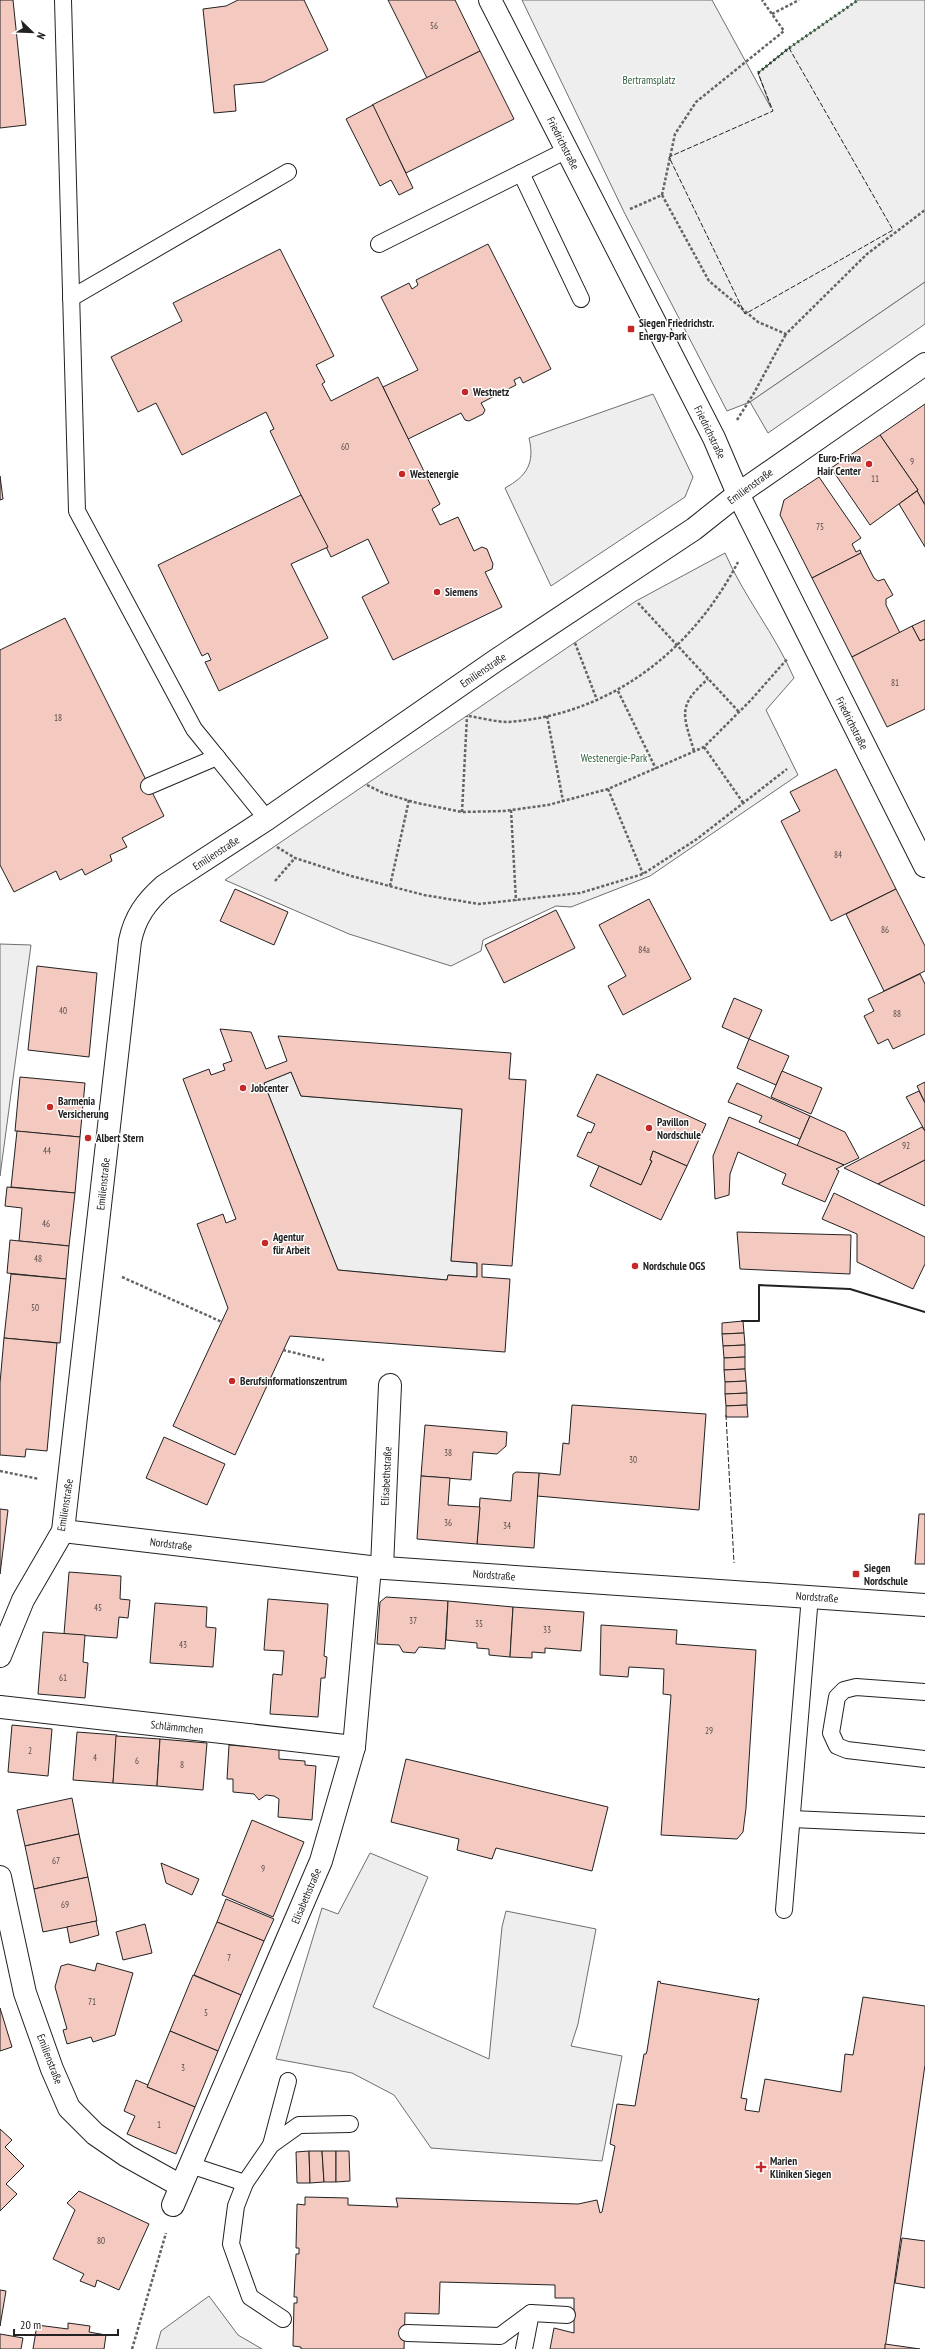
<svg xmlns="http://www.w3.org/2000/svg" width="925" height="2349" font-family="'PT Sans Narrow',sans-serif">
<rect width="100%" height="100%" fill="#fff"/>
<!-- green -->
<g fill="#eee" stroke="#6f6f6f">
<path d="M522,0H712L771,108L758,73L789,48L858,0H925V282L750,402L727,411L624,212Z"/>
<path d="M653,394L693,477L685,497L551,586L505,488C527,476 535,463 529,438Z"/>
<path d="M725,553C744,597 775,634 794,678L766,710L798,775L650,876L571,907L556,906L483,940L481,951L451,966L349,934L225,880L636,601Z"/>
<path d="M0,944L31,945L0,1176Z"/>
<path d="M291,1072L301,1096L462,1109L451,1261L477,1263V1277L448,1275L447,1280L338,1270L264,1083Z"/>
<path d="M370,1853L428,1877L373,2007L489,2059L502,1927L506,1911L596,1929L578,2024L571,2046L622,2056L602,2161L431,2148L394,2095L352,2073L276,2059L322,1908L338,1914Z"/>
</g>
<!-- parking -->
<g fill="#ededed" stroke="#6f6f6f">
<path d="M925,282V324L768,433L750,402Z"/>
<path d="M209,2296L238,2335L262,2349H156L161,2331Z"/>
</g>
<!-- building -->
<g fill="#f3c9c0" stroke="#222" fill-rule="evenodd">
<path d="M0,0H13L26,125L0,128Z"/>
<path d="M238,0H304L328,50L264,82L234,85L236,111L214,113L203,9L226,6Z"/>
<path d="M388,0H455L480,51L427,78Z"/>
<path d="M480,51L514,119L406,173L372,105Z"/>
<path d="M373,105L413,188L399,195L391,180L380,186L346,119Z"/>
<path d="M488,244L551,369L523,383L520,377L514,380L516,385L481,403L485,410L483,414L469,421L465,420L461,413L408,439L383,387L418,370L381,297L409,283L412,289L418,285L416,280Z"/>
<path d="M280,249L334,356L316,365L325,382L322,384L331,401L378,377L440,504L432,509L440,525L458,517L474,551L482,547L487,549L493,564L492,569L485,572L502,607L393,660L362,597L389,583L368,539L331,557L270,431L274,429L266,412L182,455L156,403L138,412L111,357L182,321L173,303Z"/>
<path d="M925,404V505L917,491L918,490L880,435Z"/>
<path d="M880,435L918,490L870,525L831,468Z"/>
<path d="M0,476L3,499L0,500Z"/>
<path d="M819,477L861,538L852,544L856,552L860,550L861,553L812,578L780,515L784,500Z"/>
<path d="M917,491L925,505V547L899,504Z"/>
<path d="M301,495L328,547L291,564L328,638L219,691L205,662L211,660L208,653L202,656L158,565Z"/>
<path d="M861,553L874,578L878,581L884,579L893,595L886,599V605L900,633L852,657L812,578Z"/>
<path d="M65,618L164,816L122,838L127,847L110,855L112,861L85,875L82,869L60,880L56,871L14,892L0,865V650Z"/>
<path d="M925,620V639L920,641L912,626Z"/>
<path d="M912,626L920,641L925,639V709L887,727L852,657Z"/>
<path d="M836,769L896,889L831,921L781,821L800,811L790,792Z"/>
<path d="M235,889L288,912L274,945L220,921Z"/>
<path d="M896,889L925,946V971L884,991L846,914Z"/>
<path d="M649,899L691,979L623,1015L608,986L626,976L599,925Z"/>
<path d="M556,910L575,948L504,983L485,945Z"/>
<path d="M37,966L97,973L89,1057L28,1050Z"/>
<path d="M920,974L925,984V1034L893,1049L888,1039L878,1044L864,1016L874,1011L868,999Z"/>
<path d="M734,998L762,1010L749,1039L722,1027Z"/>
<path d="M220,1029L251,1032L266,1069L287,1061L278,1036L511,1053L509,1079L526,1080L512,1266L482,1264V1277L510,1279L505,1352L290,1336L235,1455L173,1426L228,1308L197,1224L223,1214L226,1223L236,1219L183,1079L209,1069L211,1075L225,1070L223,1064L232,1061ZM291,1072L301,1096L462,1109L451,1261L477,1263V1277L448,1275L447,1280L338,1270L264,1083Z"/>
<path d="M749,1039L789,1056L776,1085L737,1068Z"/>
<path d="M782,1071L822,1088L811,1114L771,1097Z"/>
<path d="M597,1074L706,1124L687,1166L653,1151L650,1160L652,1161L641,1185L577,1156L588,1132L591,1133L595,1124L577,1116Z"/>
<path d="M20,1077L85,1083L80,1137L15,1131Z"/>
<path d="M925,1082V1103L917,1086Z"/>
<path d="M737,1083L810,1116L800,1139L759,1122L762,1116L728,1102Z"/>
<path d="M919,1091L925,1103V1131L906,1097Z"/>
<path d="M810,1116L845,1132L859,1158L844,1165L797,1146Z"/>
<path d="M729,1117L844,1165L836,1169L839,1171L825,1202L782,1184L786,1174L738,1152L730,1174L729,1195L715,1199L713,1156Z"/>
<path d="M922,1127L925,1131V1160L878,1184L844,1168Z"/>
<path d="M17,1131L80,1137L75,1193L11,1187Z"/>
<path d="M653,1151L687,1166L661,1220L590,1186L599,1166L641,1185L652,1161L650,1160Z"/>
<path d="M925,1160V1206L878,1184Z"/>
<path d="M7,1187L75,1193L69,1246L19,1241L22,1208L5,1206Z"/>
<path d="M834,1193L925,1237V1264L913,1289L857,1262V1234L822,1219Z"/>
<path d="M737,1232L851,1235L850,1274L740,1269Z"/>
<path d="M10,1240L69,1246L66,1279L7,1273Z"/>
<path d="M11,1274L66,1279L60,1343L4,1338Z"/>
<path d="M743,1321L744,1333L722,1334V1323Z"/>
<path d="M744,1333L745,1345L723,1346L722,1334Z"/>
<path d="M4,1338L57,1343L47,1451L26,1449L25,1457L0,1455V1383Z"/>
<path d="M745,1345V1357L724,1358L723,1346Z"/>
<path d="M745,1357V1369L724,1370V1358Z"/>
<path d="M745,1369L746,1381L725,1382L724,1370Z"/>
<path d="M746,1381L747,1393L725,1394V1382Z"/>
<path d="M747,1393V1405L726,1406L725,1394Z"/>
<path d="M572,1405L706,1414L699,1510L537,1496L539,1473L560,1475L563,1443L569,1444Z"/>
<path d="M747,1405L748,1417H726V1406Z"/>
<path d="M425,1425L507,1432L506,1446L497,1454L473,1452L471,1480L421,1476Z"/>
<path d="M164,1437L225,1464L207,1505L146,1478Z"/>
<path d="M516,1472L539,1473L534,1548L477,1544L480,1498L511,1501L513,1474Z"/>
<path d="M421,1476L450,1478L448,1505L480,1507L477,1544L417,1539Z"/>
<path d="M0,1509L8,1510L0,1574Z"/>
<path d="M919,1514H925V1564H915Z"/>
<path d="M69,1572L121,1576L120,1599L130,1600L128,1618L119,1617L117,1638L64,1634Z"/>
<path d="M386,1597L448,1601L445,1649L419,1647L415,1653L403,1652L399,1645L377,1644L380,1602Z"/>
<path d="M268,1599L328,1604L324,1656L327,1657L325,1678H321L318,1717L270,1714L273,1674L282,1675L284,1651L264,1650Z"/>
<path d="M448,1601L513,1607L510,1657L489,1655V1649L477,1648V1643L446,1640Z"/>
<path d="M155,1603L207,1607L206,1627L216,1628L213,1667L150,1663Z"/>
<path d="M513,1607L584,1612L581,1651L545,1648V1653L532,1652V1658L510,1657Z"/>
<path d="M601,1625L677,1630L676,1644L756,1650L746,1808L743,1832L737,1839L661,1835L671,1695L663,1694L664,1669L629,1667L628,1677L600,1675Z"/>
<path d="M43,1632L85,1635L83,1662L88,1663L85,1698L38,1694Z"/>
<path d="M12,1725L52,1729L48,1776L8,1772Z"/>
<path d="M77,1732L117,1735L113,1783L73,1780Z"/>
<path d="M116,1736L160,1739L157,1786L113,1783Z"/>
<path d="M160,1739L207,1743L203,1790L157,1786Z"/>
<path d="M229,1745L279,1749V1759L305,1761V1765L316,1766L312,1820L278,1817L279,1799L274,1796L266,1795L259,1800L254,1794L233,1792V1779H227Z"/>
<path d="M406,1759L608,1807L592,1871L496,1848L492,1859L457,1850L459,1839L391,1822Z"/>
<path d="M72,1798L79,1834L25,1846L17,1810Z"/>
<path d="M252,1820L304,1842L273,1917L222,1895Z"/>
<path d="M79,1834L88,1877L34,1889L25,1846Z"/>
<path d="M161,1863L199,1879L192,1895L166,1883Z"/>
<path d="M88,1877L97,1921L43,1932L34,1889Z"/>
<path d="M226,1899L274,1919L264,1941L217,1922Z"/>
<path d="M96,1921L99,1935L70,1943L67,1927Z"/>
<path d="M217,1922L264,1941L241,1995L194,1975Z"/>
<path d="M145,1924L152,1953L123,1960L116,1932Z"/>
<path d="M97,1963L133,1973L115,2035L93,2042L91,2037L67,2044L63,2030L67,2029L55,1987L61,1966L68,1964L95,1971Z"/>
<path d="M193,1975L241,1995L218,2051L170,2031Z"/>
<path d="M658,1981L661,1982L660,1983L757,2000L759,1998L741,2098L747,2099L745,2110L759,2112L765,2079L841,2092L845,2054L853,2055L863,1997L925,2006V2065L885,2349H550L554,2328L574,2333V2298H555V2285L440,2282L439,2314L405,2313L404,2349H301V2347L293,2346L294,2303H297V2297H294L296,2254H299V2248H296L297,2204L305,2205V2197L348,2198V2205L398,2207L396,2198L578,2204L597,2200L600,2213L602,2212L615,2146L610,2144L617,2104L635,2106L644,2054H646L647,2051Z"/>
<path d="M0,2008L12,2047L0,2051Z"/>
<path d="M170,2031L218,2051L195,2107L147,2087Z"/>
<path d="M136,2080L148,2085L147,2087L195,2107L176,2154L127,2134L135,2116L124,2111Z"/>
<path d="M0,2129L12,2140L5,2147L24,2166L6,2184L17,2194L0,2211Z"/>
<path d="M309,2151L310,2183H297L296,2152Z"/>
<path d="M309,2151H322L324,2182L310,2183Z"/>
<path d="M322,2151H336V2182H324Z"/>
<path d="M336,2151H349L350,2181L336,2182Z"/>
<path d="M79,2191L149,2224L119,2290L97,2280L95,2287L80,2281L84,2274L53,2259L75,2210L67,2203Z"/>
<path d="M902,2238L925,2241V2288L895,2283Z"/>
<path d="M0,2290L6,2291L0,2326Z"/>
<path d="M68,2323L90,2326L89,2332L106,2335L104,2349H33L37,2325L68,2329Z"/>
<path d="M0,2334L23,2338L21,2349H0Z"/>
<path d="M885,2344L920,2349H885Z"/>
</g>
<g fill="none" stroke-linecap="round" stroke-linejoin="round">
<defs>
<g id="lane">
<path d="M63,0L77,511L194,729L267,819"/>
<path d="M521,173L581,299"/>
<path d="M379,244L567,150"/>
<path d="M71,298L288,172"/>
<path d="M149,786L217,757"/>
<path d="M925,1692L856,1687L844,1690L837,1697L831,1733L837,1746L847,1750L925,1759"/>
<path d="M792,1819L925,1825"/>
<path d="M784,1910L810,1596"/>
<path d="M271,2145L288,2081"/>
<path d="M190,2165L245,2183"/>
<path d="M283,2319L250,2297L231,2244L236,2206L245,2183L271,2145L299,2125L350,2124"/>
<path d="M407,2333L500,2336L531,2313L567,2315"/>
<path d="M524,2349L531,2313"/>
</g>
<g id="street">
<path d="M490,0L714,438L738,494L925,866"/>
<path d="M63,1531L370,1567L925,1605"/>
<path d="M382,1567L390,1385"/>
<path d="M0,1656L23,1600L63,1531L130,941C135,917 146,902 164,886L267,819L495,661L694,529L738,494L925,364"/>
<path d="M0,1707L354,1747"/>
<path d="M0,1877L25,1993L52,2069L69,2108L95,2134L127,2156L181,2186"/>
<path d="M173,2205L321,1861L354,1747L370,1567"/>
</g>
</defs>
<!-- lane casing -->
<use href="#lane" stroke="#222" stroke-width="18"/>
<!-- street casing -->
<use href="#street" stroke="#222" stroke-width="24"/>
<!-- path -->
<g stroke="#646464" stroke-width="2.5" stroke-dasharray="3 2" stroke-linecap="butt">
<path d="M772,14L799,0"/>
<path d="M662,195L675,134L696,102L784,31L762,0"/>
<path d="M630,209L662,195L709,281L758,322L786,334L867,254L925,210"/>
<path d="M737,420L754,393L786,334"/>
<path d="M638,603L739,712"/>
<path d="M575,643L597,700"/>
<path d="M618,691L656,769"/>
<path d="M469,716C481,718 496,722 508,722C610,715 692,651 738,562"/>
<path d="M547,716L563,801"/>
<path d="M704,747L744,804"/>
<path d="M694,751C683,714 677,706 708,679"/>
<path d="M367,785L383,793L417,803L462,812L504,811L548,805L608,789L704,747L751,700L788,658"/>
<path d="M608,789L643,874"/>
<path d="M511,810L516,901"/>
<path d="M462,812L467,716"/>
<path d="M277,847L295,858L351,876L424,895L479,904L580,893L643,874L697,839L787,769"/>
<path d="M275,881L295,858"/>
<path d="M390,886L409,800"/>
<path d="M122,1277L222,1322"/>
<path d="M283,1350L324,1360"/>
<path d="M0,1471L39,1479"/>
<path d="M132,2349L166,2233"/>
</g>
<!-- lane -->
<use href="#lane" stroke="#fff" stroke-width="16"/>
<!-- street -->
<use href="#street" stroke="#fff" stroke-width="22"/>
<!-- hedge -->
<path stroke="#2f5e38" stroke-width="3" stroke-dasharray="2 3" stroke-linecap="butt" d="M758,73L789,48L858,0"/>
<!-- fence -->
<g stroke="#222" stroke-width="1" stroke-dasharray="5 2" stroke-linecap="butt">
<path d="M789,48L893,230L745,314L669,157L773,111L758,73Z"/>
<path d="M726,1415L734,1563"/>
</g>
<!-- wall -->
<path stroke="#222" stroke-width="2" d="M742,1321H759V1285L850,1289L925,1312"/>
</g>
<!-- markers -->
<g fill="#c62828" stroke="#fff" stroke-width="1.5">
<rect x="627" y="325" width="8" height="8" rx="2"/>
<circle cx="465" cy="392" r="4"/>
<circle cx="869" cy="464" r="4"/>
<circle cx="402" cy="474" r="4"/>
<circle cx="437" cy="592" r="4"/>
<circle cx="243" cy="1088" r="4"/>
<circle cx="50" cy="1107" r="4"/>
<circle cx="649" cy="1128" r="4"/>
<circle cx="88" cy="1138" r="4"/>
<circle cx="265" cy="1243" r="4"/>
<circle cx="635" cy="1266" r="4"/>
<circle cx="232" cy="1381" r="4"/>
<rect x="852" y="1570" width="8" height="8" rx="2"/>
<path d="M759 2161h4v4h4v4h-4v4h-4v-4h-4v-4h4z"/>
</g>
<g text-anchor="middle" stroke-width="3" stroke-linejoin="round" paint-order="stroke">
<!-- number labels -->
<g font-size="9" fill="#564c4a">
<text x="434" y="29">56</text>
<text x="345" y="450">60</text>
<text x="912" y="465">9</text>
<text x="875" y="482">11</text>
<text x="820" y="530">75</text>
<text x="895" y="686">81</text>
<text x="58" y="721">18</text>
<text x="838" y="858">84</text>
<text x="885" y="933">86</text>
<text x="644" y="953">84a</text>
<text x="63" y="1014">40</text>
<text x="897" y="1017">88</text>
<text x="906" y="1149">92</text>
<text x="47" y="1154">44</text>
<text x="46" y="1227">46</text>
<text x="38" y="1262">48</text>
<text x="35" y="1311">50</text>
<text x="448" y="1456">38</text>
<text x="633" y="1463">30</text>
<text x="448" y="1526">36</text>
<text x="507" y="1529">34</text>
<text x="98" y="1611">45</text>
<text x="413" y="1624">37</text>
<text x="479" y="1627">35</text>
<text x="547" y="1633">33</text>
<text x="183" y="1648">43</text>
<text x="63" y="1681">61</text>
<text x="709" y="1734">29</text>
<text x="30" y="1754">2</text>
<text x="95" y="1761">4</text>
<text x="137" y="1764">6</text>
<text x="182" y="1768">8</text>
<text x="56" y="1864">67</text>
<text x="263" y="1872">9</text>
<text x="65" y="1908">69</text>
<text x="229" y="1961">7</text>
<text x="92" y="2005">71</text>
<text x="206" y="2016">5</text>
<text x="183" y="2071">3</text>
<text x="159" y="2128">1</text>
<text x="101" y="2244">80</text>
</g>
<!-- park labels -->
<g font-size="11" fill="#2f5e38" stroke="#fff">
<text x="649" y="84">Bertramsplatz</text>
<text x="614" y="762">Westenergie-Park</text>
</g>
<!-- street labels -->
<g font-size="11" fill="#222" stroke="#fff">
<text transform="translate(563 143) rotate(63)" y="4">Friedrichstraße</text>
<text transform="translate(710 432) rotate(64)" y="4">Friedrichstraße</text>
<text transform="translate(750 486) rotate(-36)" y="4">Emilienstraße</text>
<text transform="translate(483 670) rotate(-34)" y="4">Emilienstraße</text>
<text transform="translate(852 723) rotate(63)" y="4">Friedrichstraße</text>
<text transform="translate(216 853) rotate(-33)" y="4">Emilienstraße</text>
<text transform="translate(103 1184) rotate(-84)" y="4">Emilienstraße</text>
<text transform="translate(386 1476) rotate(-87)" y="4">Elisabethstraße</text>
<text transform="translate(65 1505) rotate(-81)" y="4">Emilienstraße</text>
<text transform="translate(171 1544) rotate(7)" y="4">Nordstraße</text>
<text transform="translate(494 1575) rotate(4)" y="4">Nordstraße</text>
<text transform="translate(817 1597) rotate(4)" y="4">Nordstraße</text>
<text transform="translate(177 1727) rotate(6)" y="4">Schlämmchen</text>
<text transform="translate(306 1896) rotate(-67)" y="4">Elisabethstraße</text>
<text transform="translate(50 2059) rotate(69)" y="4">Emilienstraße</text>
</g>
<!-- poi labels -->
<g font-size="11" font-weight="bold" fill="#222" stroke="#fff" text-anchor="start">
<text x="639" y="327">Siegen Friedrichstr.<tspan x="639" dy="13">Energy-Park</tspan></text>
<text x="473" y="396">Westnetz</text>
<text x="861" y="462" text-anchor="end">Euro-Friwa<tspan x="861" dy="13">Hair Center</tspan></text>
<text x="410" y="478">Westenergie</text>
<text x="445" y="596">Siemens</text>
<text x="251" y="1092">Jobcenter</text>
<text x="58" y="1105">Barmenia<tspan x="58" dy="13">Versicherung</tspan></text>
<text x="657" y="1126">Pavillon<tspan x="657" dy="13">Nordschule</tspan></text>
<text x="96" y="1142">Albert Stern</text>
<text x="273" y="1241">Agentur<tspan x="273" dy="13">für Arbeit</tspan></text>
<text x="643" y="1270">Nordschule OGS</text>
<text x="240" y="1385">Berufsinformationszentrum</text>
<text x="864" y="1572">Siegen<tspan x="864" dy="13">Nordschule</tspan></text>
<text x="770" y="2165">Marien<tspan x="770" dy="13">Kliniken Siegen</tspan></text>
</g>
</g>
<!-- north arrow -->
<g transform="translate(32 32) rotate(113)" stroke="#ffffff" stroke-width="3" paint-order="stroke">
<path d="M0-3L7 15L0 10L-7 15Z" fill="#222222"/>
<text y="-6" font-size="11" font-weight="bold" text-anchor="middle" fill="#222222">N</text>
</g>
<!-- scale -->
<path d="M14 2329v6h104v-6" fill="none" stroke="#222222" stroke-width="2"/>
<text x="20" y="2329" font-size="12" fill="#222222" stroke="#ffffff" stroke-width="3" paint-order="stroke">20 m</text>
</svg>
